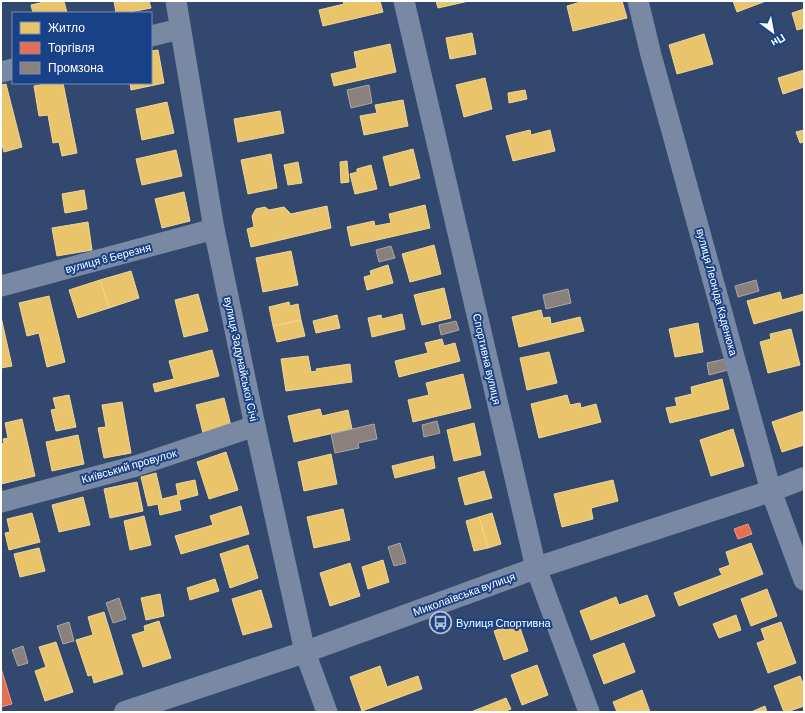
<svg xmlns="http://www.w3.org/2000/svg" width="805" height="713" font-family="Barlow,sans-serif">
<rect width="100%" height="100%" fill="#32486f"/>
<!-- homes -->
<g fill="#e9c46a" stroke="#f0d697">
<path d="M48,1H64L67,13H33L31,5Z"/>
<path d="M114,1H149L151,8L125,13H116Z"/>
<path d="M343,1H380L383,12L323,26L319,10L344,4Z"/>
<path d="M436,1H469L438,8Z"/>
<path d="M584,1H622L627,18L573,31L567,6Z"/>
<path d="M733,1H766L737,12Z"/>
<path d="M804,9V28L797,30L792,13Z"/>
<path d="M472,33L476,54L450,59L446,38Z"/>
<path d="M704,34L713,64L677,74L669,45Z"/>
<path d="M390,44L396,72L334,86L331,74L357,68L354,52Z"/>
<path d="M158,50L164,83L131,90L130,83H151V51Z"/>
<path d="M804,70V87L783,94L778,78Z"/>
<path d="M485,78L492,109L464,117L456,85Z"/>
<path d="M51,83H63L77,153L62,156L59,142L53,143L48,115L39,116L34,86Z"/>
<path d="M6,84L22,147L4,152L1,141V85Z"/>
<path d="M525,90L527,99L509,103L508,93Z"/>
<path d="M403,100L408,126L364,135L360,116L377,113L375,105Z"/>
<path d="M167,102L174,133L142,140L136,109Z"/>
<path d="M280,111L284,133L238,142L234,119Z"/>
<path d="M530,130L531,135L550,130L555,151L513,161L506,136Z"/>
<path d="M804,130V142L800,143L796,132Z"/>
<path d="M413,149L420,178L390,186L383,157Z"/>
<path d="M176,150L182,176L142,185L136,159Z"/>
<path d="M271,154L277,188L248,194L241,160Z"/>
<path d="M347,161L349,182L341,183L340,162Z"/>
<path d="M298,162L302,183L288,185L284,165Z"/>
<path d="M371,165L377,189L355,194L350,174L357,172V169Z"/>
<path d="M84,190L87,209L65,213L62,194Z"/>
<path d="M184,192L190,221L162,228L155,199Z"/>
<path d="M425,205L430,228L351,246L347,227L374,221L375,226L391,223L389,214Z"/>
<path d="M327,206L331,228L251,247L247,229L254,227L252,216L256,209L265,207L269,210L284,207L291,214Z"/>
<path d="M88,222L92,250L57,256L52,228Z"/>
<path d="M434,245L441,274L410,282L402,254Z"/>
<path d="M291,251L298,285L263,292L256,258Z"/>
<path d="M388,265L393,283L367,290L364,277L371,275L370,271Z"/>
<path d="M131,271L139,298L109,308L100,280Z"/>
<path d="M100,280L109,308L78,318L69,290Z"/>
<path d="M444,288L451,318L422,325L414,295Z"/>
<path d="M780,292L782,300L804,294V310L754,324L747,301Z"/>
<path d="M198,294L208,331L184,337L175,300Z"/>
<path d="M49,296L65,362L47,367L39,333L27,336L19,303Z"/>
<path d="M289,302L290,306L298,304L301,320L273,326L269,307Z"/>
<path d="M541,310L543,318L550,317L551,324L580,317L584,331L519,347L512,317Z"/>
<path d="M402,314L405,329L372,337L368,318L381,315L382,319Z"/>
<path d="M337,315L340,328L316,333L313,321Z"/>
<path d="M1,317L12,366L1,368Z"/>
<path d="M301,320L305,336L277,342L273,326Z"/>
<path d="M698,323L703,352L675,357L669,329Z"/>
<path d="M791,329L800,365L768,373L760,342L771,339L770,334Z"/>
<path d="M442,339L444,346L455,343L460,361L399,377L395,361L428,353L425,343Z"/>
<path d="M212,350L219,376L155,392L153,384L174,379L169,361Z"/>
<path d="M549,352L557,383L527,390L520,358Z"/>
<path d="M308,356L311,372L317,371L316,369L350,364L352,382L286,391L281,359Z"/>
<path d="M463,374L471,408L413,422L408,400L429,395L426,383Z"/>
<path d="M722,379L729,409L670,423L666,408L677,406L675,398L692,394L691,387Z"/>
<path d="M69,395L76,427L56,431L51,410L56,409L53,398Z"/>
<path d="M567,395L570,405L580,403L581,408L596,404L601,422L539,438L531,404Z"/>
<path d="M224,398L231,426L203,433L196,405Z"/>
<path d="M122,402L131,453L104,458L98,428L106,427L102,405Z"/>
<path d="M320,409L322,416L348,410L352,429L294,442L288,416Z"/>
<path d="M804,411V445L782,452L772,422Z"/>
<path d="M22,419L35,476L1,484V444L4,443L3,439L8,438L5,423Z"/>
<path d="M474,423L481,455L454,461L447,430Z"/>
<path d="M733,429L744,466L711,476L700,440Z"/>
<path d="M78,435L84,464L52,471L46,442Z"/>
<path d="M226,452L238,490L209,499L197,462Z"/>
<path d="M331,454L337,484L304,491L298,462Z"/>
<path d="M433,456L435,468L395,478L392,466Z"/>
<path d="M484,471L492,498L465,505L458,478Z"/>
<path d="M156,473L162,499L178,495L176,484L195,480L198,495L179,500L181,510L160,515L158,504L148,506L141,477Z"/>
<path d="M613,480L618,501L591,508L593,519L562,527L554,494Z"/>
<path d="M137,482L143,511L110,518L104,489Z"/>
<path d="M83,497L90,525L59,532L52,505Z"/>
<path d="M241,506L249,534L181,554L175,536L213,525L210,516Z"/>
<path d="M343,509L350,540L314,548L307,517Z"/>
<path d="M32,513L40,542L9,550L5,533L10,532L7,519Z"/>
<path d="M492,513L501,544L488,548L479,517Z"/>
<path d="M144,516L151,545L130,550L124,521Z"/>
<path d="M479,517L488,548L474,551L466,521Z"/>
<path d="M751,543L763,574L679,606L674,593L722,575L719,569L730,565L726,552Z"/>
<path d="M248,545L258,578L230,588L220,554Z"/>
<path d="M39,548L45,571L20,577L14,554Z"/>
<path d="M383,560L389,582L368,589L362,567Z"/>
<path d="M350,563L360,596L330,606L320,573Z"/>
<path d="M215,579L219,591L190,600L187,588Z"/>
<path d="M767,589L777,616L751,626L741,599Z"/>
<path d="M261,590L272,627L243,635L232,599Z"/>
<path d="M160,594L164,616L146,620L141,598Z"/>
<path d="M647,595L655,616L591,640L580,611L616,597L619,605Z"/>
<path d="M104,612L123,674L94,683L92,675L88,676L76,640L93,635L88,617Z"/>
<path d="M736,615L741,630L719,638L713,624Z"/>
<path d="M159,621L171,658L143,667L132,635L145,631L144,626Z"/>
<path d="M518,622L528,651L504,660L494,631Z"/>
<path d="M781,622L796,663L768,673L757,643L765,640L761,629Z"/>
<path d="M56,642L73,692L45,701L35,671L46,667L39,647Z"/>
<path d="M624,643L635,672L604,684L593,655Z"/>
<path d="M537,665L548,695L522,705L511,675Z"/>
<path d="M380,666L387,687L418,676L422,689L362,711L350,677Z"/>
<path d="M800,676L804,686V706L787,712H784L774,686Z"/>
<path d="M642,690L650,712H617L613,702Z"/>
<path d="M506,698L511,709L503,712H471Z"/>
<path d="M765,706L767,712H751Z"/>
</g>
<!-- shops -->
<g fill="#e76f51" stroke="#ee9a85">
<path d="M748,524L752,534L738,539L734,529Z"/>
<path d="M1,668L12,704L1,707Z"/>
</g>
<!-- industry -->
<g fill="#8a817c" stroke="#ada7a3">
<path d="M369,85L372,103L351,108L347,90Z"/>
<path d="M391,246L395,258L379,262L376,250Z"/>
<path d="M756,280L759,291L738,297L735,286Z"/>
<path d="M568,289L571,303L546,309L543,295Z"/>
<path d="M456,321L459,330L441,335L439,325Z"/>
<path d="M725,359L728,370L709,375L707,363Z"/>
<path d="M437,421L440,433L424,437L422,425Z"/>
<path d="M374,424L377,439L358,443L359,448L335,453L331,434Z"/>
<path d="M400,543L406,563L394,566L388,547Z"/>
<path d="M119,598L126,619L113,623L106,603Z"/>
<path d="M69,622L74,641L63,644L57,626Z"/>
<path d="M23,646L28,663L18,666L12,650Z"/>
</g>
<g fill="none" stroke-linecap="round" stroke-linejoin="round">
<!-- minor -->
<g stroke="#7989a4" stroke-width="21">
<path d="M176,1L214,229L255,426L305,652L327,712"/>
<path d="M404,1L536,568L589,712"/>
<path d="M638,1L651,55L771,491L804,580"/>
<path d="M151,36L180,29"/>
<path d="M1,72L13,69"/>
<path d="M1,286L214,229"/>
<path d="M1,502L136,466L255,426"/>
</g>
<!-- tertiary -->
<path stroke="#7989a4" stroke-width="22" d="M125,712L305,652L536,568L771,491L804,478"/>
</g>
<!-- icons -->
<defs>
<symbol id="bus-ring" viewBox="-11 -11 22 22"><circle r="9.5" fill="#194188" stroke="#b7bfcd" stroke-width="1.5"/><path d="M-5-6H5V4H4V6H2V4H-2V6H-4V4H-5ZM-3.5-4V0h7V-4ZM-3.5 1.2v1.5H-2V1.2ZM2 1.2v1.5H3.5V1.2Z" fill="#b7bfcd"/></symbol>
</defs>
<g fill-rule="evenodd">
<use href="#bus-ring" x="428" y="610" width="25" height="25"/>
</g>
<g text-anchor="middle" stroke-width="4" stroke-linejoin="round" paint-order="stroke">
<!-- street labels -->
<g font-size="11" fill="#fff" stroke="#194188">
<text transform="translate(108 258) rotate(-15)" y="4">вулиця 8 Березня</text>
<text transform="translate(717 292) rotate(75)" y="4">вулиця Леоніда Каденюка</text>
<text transform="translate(241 359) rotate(78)" y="4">вулиця Задунайської Січі</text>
<text transform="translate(487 359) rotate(77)" y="4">Спортивна вулиця</text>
<text transform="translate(129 466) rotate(-16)" y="4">Київський провулок</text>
<text transform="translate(464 594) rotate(-20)" y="4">Миколаївська вулиця</text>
</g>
<!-- poi labels -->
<g font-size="11" fill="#fff" stroke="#194188" text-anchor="start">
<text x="456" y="627">Вулиця Спортивна</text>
</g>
</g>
<!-- border -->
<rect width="805" height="713" fill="none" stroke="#ffffff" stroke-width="4"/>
<!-- legend -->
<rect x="12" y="12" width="140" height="72" fill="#194188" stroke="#758db8"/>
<rect x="20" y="22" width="20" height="12" fill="#e9c46a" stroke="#758db8"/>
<text x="48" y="32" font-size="12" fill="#ffffff">Житло</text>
<rect x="20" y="42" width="20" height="12" fill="#e76f51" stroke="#758db8"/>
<text x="48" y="52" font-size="12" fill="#ffffff">Торгівля</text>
<rect x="20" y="62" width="20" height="12" fill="#8a817c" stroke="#758db8"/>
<text x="48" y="72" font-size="12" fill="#ffffff">Промзона</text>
<!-- north arrow -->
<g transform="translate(773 32) rotate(148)" stroke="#194188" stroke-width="3" paint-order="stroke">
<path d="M0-3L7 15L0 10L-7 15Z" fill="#ffffff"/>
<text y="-6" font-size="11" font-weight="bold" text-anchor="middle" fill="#ffffff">Пн</text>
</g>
</svg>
